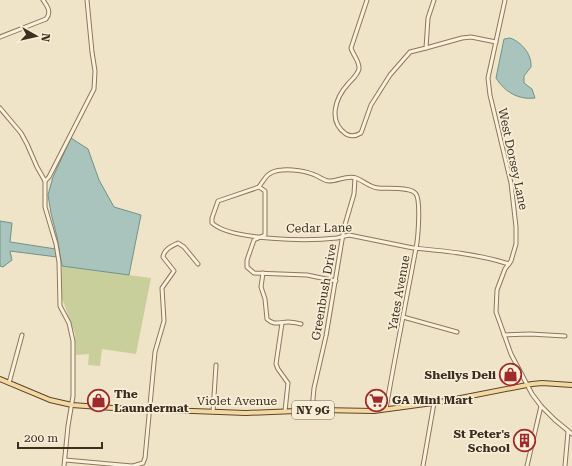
<svg xmlns="http://www.w3.org/2000/svg" width="572" height="466" font-family="'Roboto Serif',serif">
<rect width="100%" height="100%" fill="#f0e4c8"/>
<!-- green -->
<path fill="#c9cf9b" d="M62,266L151,278L136,354L102,349L100,366L88,365L89,354L76,355L75,334L62,298Z"/>
<!-- water -->
<g fill="#a9c4bc" stroke="#6f938a">
<path d="M510,38C522,42 532,55 531,67L524,76V83L532,89L535,98C518,100 505,92 496,78L504,39Z"/>
<path d="M71,138L88,149L99,180L114,207L141,215L129,275L62,266L57,237L51,213L48,195L53,177Z"/>
<path d="M0,221L12,223L10,242L56,249L57,257L10,251L12,260L3,267L0,266Z"/>
</g>
<g fill="none" stroke-linecap="round" stroke-linejoin="round">
<defs>
<g id="minor">
<path d="M367,0L351,48C353,55 360,62 359,69C357,76 352,79 348,84C336,97 327,121 346,134C351,137 356,136 361,133L371,105L390,75L410,52L426,48L428,18L434,0"/>
<path d="M505,0L488,78L490,95L511,183L516,227V244L511,261L505,269L497,290L496,312L511,354L532,394L541,406L555,420L572,434"/>
<path d="M0,37L46,19C52,12 47,6 43,0"/>
<path d="M426,48L462,38L471,37L496,42"/>
<path d="M0,108L21,133L27,144L37,167L45,181V207L56,244L59,262L60,306L69,323L73,341V396L68,426L64,466"/>
<path d="M45,181L49,177L94,89L95,71L92,52L87,0"/>
<path d="M259,187L265,191V235L254,240L247,260V267L254,273L307,275L336,281"/>
<path d="M263,273L261,287L265,299L267,319C274,326 280,322 288,322C293,322 297,323 301,324"/>
<path d="M403,317L457,332"/>
<path d="M282,323L276,364L278,369L288,383L285,411"/>
<path d="M504,335L530,334L565,336"/>
<path d="M9,383L22,335"/>
<path d="M386,409C395,356 406,302 416,248C418,239 421,201 416,194C411,186 386,189 378,188C369,187 364,181 356,178C347,175 338,181 329,181C324,181 320,177 315,175C306,171 291,169 282,170C269,171 266,176 259,187L218,201L212,218V223C232,241 310,241 337,238C341,237 345,236 349,235L413,248C445,251 478,254 509,264"/>
<path d="M312,410L314,388L326,336L344,228L354,194L355,178"/>
<path d="M213,412L216,365"/>
<path d="M65,460L132,466"/>
<path d="M133,466L143,463L145,458L155,352L164,321L162,288L174,271L163,257C164,249 172,246 178,243L184,247L198,264"/>
<path d="M423,466L434,403"/>
<path d="M527,466L541,406"/>
<path d="M565,466L568,432"/>
</g>
<path id="major" d="M0,379L50,400L72,405L113,408L246,413L320,410L374,411L440,402L532,384L542,383L572,385"/>
</defs>
<!-- minor casing -->
<use href="#minor" stroke="#8d765c" stroke-width="5"/>
<!-- major casing -->
<use href="#major" stroke="#5b4430" stroke-width="6"/>
<!-- minor -->
<use href="#minor" stroke="#faf1dc" stroke-width="3"/>
<!-- major -->
<use href="#major" stroke="#f3d9a0" stroke-width="4"/>
</g>
<!-- icons -->
<defs>
<symbol id="shop-ring" viewBox="-11 -11 22 22"><circle r="9.5" fill="#f7eed8" stroke="#9e2a2b" stroke-width="1.5"/><path d="M-5-2.5h2.3a2.7 3.5 0 0 1 5.4 0H5L5.5 6h-11ZM-1.5-2.5h3a1.5 2.3 0 0 0-3 0Z" fill="#9e2a2b"/></symbol>
<symbol id="supermarket-ring" viewBox="-11 -11 22 22"><circle r="9.5" fill="#f7eed8" stroke="#9e2a2b" stroke-width="1.5"/><path d="M-6-5.5h2.5l.6 2H6L4.5 2H-2.5L-4.4-4H-6ZM-1.5 3.2a1.3 1.3 0 1 0 .1 0ZM3 3.2a1.3 1.3 0 1 0 .1 0Z" fill="#9e2a2b"/></symbol>
<symbol id="building-ring" viewBox="-11 -11 22 22"><circle r="9.5" fill="#f7eed8" stroke="#9e2a2b" stroke-width="1.5"/><path d="M-4-6H4V6H1V3H-1V6H-4ZM-2.5-4.3h1.7v1.8h-1.7ZM.8-4.3h1.7v1.8H.8ZM-2.5-1h1.7V.8h-1.7ZM.8-1h1.7V.8H.8Z" fill="#9e2a2b"/></symbol>
</defs>
<g fill-rule="evenodd">
<use href="#shop-ring" x="498" y="362" width="25" height="25"/>
<use href="#supermarket-ring" x="364" y="388" width="25" height="25"/>
<use href="#shop-ring" x="86" y="388" width="25" height="25"/>
<use href="#building-ring" x="512" y="428" width="25" height="25"/>
</g>
<g text-anchor="middle" stroke-width="3.5" stroke-linejoin="round" paint-order="stroke">
<!-- shield labels -->
<rect fill="#f7eed8" stroke="#756857" stroke-width="1" x="292" y="401" width="42" height="18" rx="3"/>
<g font-size="11" font-weight="bold" fill="#3d2e20">
<text x="313" y="414">NY 9G</text>
</g>
<!-- street labels -->
<g font-size="12" fill="#3d2e20" stroke="#f7eed8">
<text transform="translate(513 159) rotate(78)" y="4">West Dorsey Lane</text>
<text transform="translate(319 228) rotate(-1)" y="4">Cedar Lane</text>
<text transform="translate(324 292) rotate(-80)" y="4">Greenbush Drive</text>
<text transform="translate(399 293) rotate(-80)" y="4">Yates Avenue</text>
<text x="237" y="405">Violet Avenue</text>
</g>
<!-- poi labels -->
<g font-size="12" font-weight="bold" fill="#3d2e20" stroke="#f7eed8" text-anchor="end">
<text x="496" y="379">Shellys Deli</text>
<text x="114" y="398" text-anchor="start">The<tspan x="114" dy="14">Laundermat</tspan></text>
<text x="392" y="404" text-anchor="start">GA Mini Mart</text>
<text x="510" y="438">St Peter's<tspan x="510" dy="14">School</tspan></text>
</g>
</g>
<!-- north arrow -->
<g transform="translate(36 36) rotate(98)" stroke="#f7eed8" stroke-width="3" paint-order="stroke">
<path d="M0-3L7 15L0 10L-7 15Z" fill="#3d2e20"/>
<text y="-6" font-size="11" font-weight="bold" text-anchor="middle" fill="#3d2e20">N</text>
</g>
<!-- scale -->
<path d="M18 442v6h84v-6" fill="none" stroke="#3d2e20" stroke-width="2"/>
<text x="24" y="442" font-size="12" fill="#3d2e20" stroke="#f7eed8" stroke-width="3" paint-order="stroke">200 m</text>
</svg>
